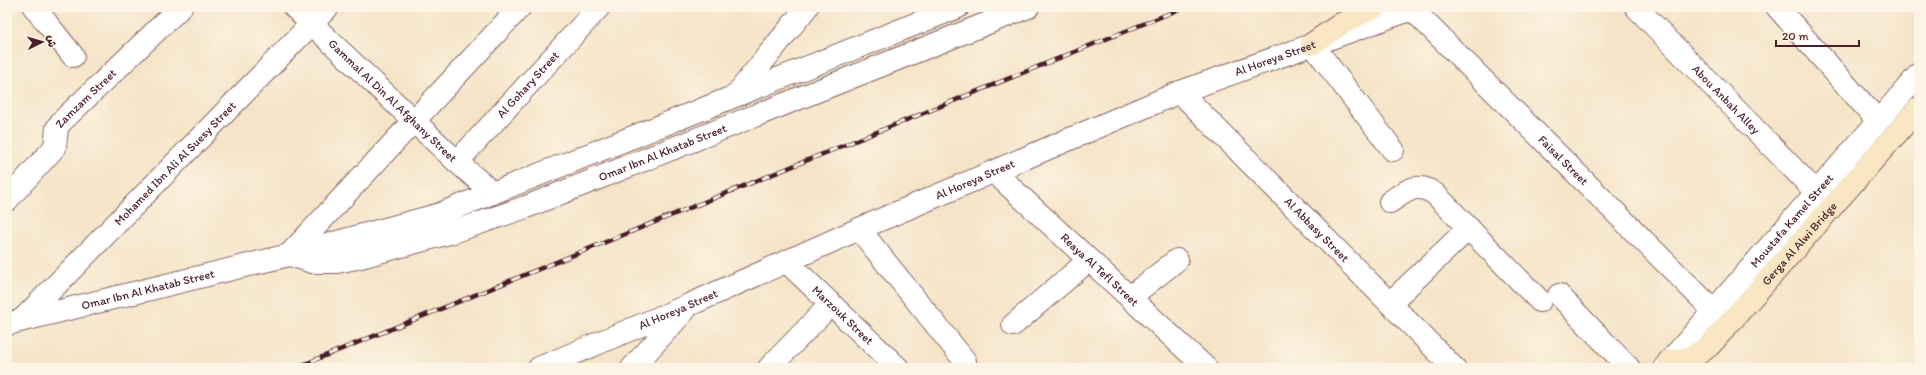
<svg xmlns="http://www.w3.org/2000/svg" width="1926" height="375" font-family="Itim,'Playpen Sans Arabic',sans-serif">
<rect width="100%" height="100%" fill="#fcf5e5"/>
<filter id="ink" filterUnits="userSpaceOnUse"><feTurbulence type="fractalNoise" baseFrequency=".025" numOctaves="2"/><feDisplacementMap in="SourceGraphic" scale="8" xChannelSelector="R" yChannelSelector="G"/><feConvolveMatrix kernelMatrix="1 2 1 2 8 2 1 2 1" color-interpolation-filters="sRGB"/></filter>
<filter id="wash" filterUnits="userSpaceOnUse"><feTurbulence type="fractalNoise" baseFrequency=".012" numOctaves="4" result="noise"/><feDisplacementMap in="SourceGraphic" scale="16" xChannelSelector="R" yChannelSelector="G"/><feGaussianBlur stdDeviation="0.9" result="paint"/><feColorMatrix in="noise" values="0 0 0 0 0 0 0 0 0 0 0 0 0 0 0 0 0 1.4 0 .05"/><feComposite in="paint" operator="in"/></filter>
<g filter="url(#wash)">
<rect width="100%" height="100%" fill="#f5e4c8"/>
</g>
<g filter="url(#ink)">
<g fill="none" stroke-linecap="round" stroke-linejoin="round">
<defs>
<g id="street">
<path d="M34,7L73,56"/>
<path id="s1" d="M294,7L457,162L493,193"/>
<path id="s2" d="M1636,7L1816,192"/>
<path d="M1777,7L1878,121"/>
<path id="s3" d="M1412,9L1714,311"/>
<path d="M1312,44L1393,150"/>
<path id="s4" d="M1180,92L1454,368"/>
<path d="M736,95L807,7"/>
<path id="s5" d="M457,162L599,7"/>
<path id="s6" d="M994,172L1206,368"/>
<path id="s7" d="M7,200L55,147L57,128L61,122L181,7"/>
<path d="M1390,202C1406,191 1417,181 1435,194L1540,301"/>
<path d="M859,229L965,361"/>
<path d="M289,255L520,7"/>
<path id="s8" d="M294,256L312,262H337L361,257L450,233L526,207L1028,7"/>
<path id="s9" d="M787,262L898,368"/>
<path d="M1559,295L1629,368"/>
<path d="M1130,297L1177,260"/>
<path d="M1390,303L1469,228"/>
<path id="s10" d="M22,320L328,7"/>
<path id="s11" d="M7,324L289,255L440,214L958,7"/>
<path d="M1013,325L1089,260"/>
<path id="s12" d="M539,368L689,305L859,229L1180,92L1418,7"/>
<path d="M632,368L685,310"/>
<path d="M769,368L831,304"/>
<path id="s13" d="M1664,368L1919,74"/>
</g>
<g id="secondary">
<path d="M1312,44L1341,24L1375,7"/>
<path id="s14" d="M1669,361C1686,360 1697,356 1710,345L1919,108"/>
</g>
</defs>
<!-- street casing -->
<use href="#street" stroke="#866462" stroke-width="24"/>
<!-- secondary casing -->
<use href="#secondary" stroke="#866462" stroke-width="24"/>
<!-- street -->
<use href="#street" stroke="#fff" stroke-width="22"/>
<!-- secondary -->
<use href="#secondary" stroke="#f9e7c3" stroke-width="22"/>
<defs>
<path id="rail" d="M295,368L1185,7"/>
</defs>
<!-- rail casing -->
<use href="#rail" stroke="#4a1f2b" stroke-width="4.5"/>
<!-- rail -->
<use href="#rail" stroke="#fcf5e5" stroke-width="3" stroke-dasharray="9" stroke-linecap="butt"/>
</g>
</g>
<g text-anchor="middle" stroke-width="3.5" stroke-linejoin="round" paint-order="stroke">
<!-- street labels -->
<g font-size="12" fill="#4a1f2b" stroke="#fcf5e5">
<text dy="4" stroke="none"><textPath href="#s12" startOffset="799">Al Horeya Street</textPath></text>
<text dy="4" stroke="none"><textPath href="#s5" startOffset="105">Al Gohary Street</textPath></text>
<text dy="4" stroke="none"><textPath href="#s7" startOffset="132">Zamzam Street</textPath></text>
<text dy="4" stroke="none"><textPath href="#s2" startOffset="129">Abou Anbah Alley</textPath></text>
<text dy="4" stroke="none"><textPath href="#s1" startOffset="136">Gammal Al Din Al Afghany Street</textPath></text>
<text dy="4" stroke="none"><textPath href="#s8" startOffset="388">Omar Ibn Al Khatab Street</textPath></text>
<text dy="4" stroke="none"><textPath href="#s3" startOffset="214">Faisal Street</textPath></text>
<text dy="4" stroke="none"><textPath href="#s10" startOffset="219">Mohamed Ibn Ali Al Suesy Street</textPath></text>
<text dy="4" stroke="none"><textPath href="#s12" startOffset="475">Al Horeya Street</textPath></text>
<text dy="4" stroke="none"><textPath href="#s13" startOffset="195">Moustafa Kamel Street</textPath></text>
<text dy="4" stroke="none"><textPath href="#s4" startOffset="194">Al Abbasy Street</textPath></text>
<text dy="4" stroke="none"><textPath href="#s14" startOffset="180">Gerga Al Alwi Bridge</textPath></text>
<text dy="4" stroke="none"><textPath href="#s6" startOffset="144">Reaya Al Tefl Street</textPath></text>
<text dy="4" stroke="none"><textPath href="#s11" startOffset="145">Omar Ibn Al Khatab Street</textPath></text>
<text dy="4" stroke="none"><textPath href="#s12" startOffset="151">Al Horeya Street</textPath></text>
<text dy="4" stroke="none"><textPath href="#s9" startOffset="77">Marzouk Street</textPath></text>
</g>
</g>
<!-- margin -->
<rect width="1926" height="375" fill="none" stroke="#fcf5e5" stroke-width="24"/>
<!-- north arrow -->
<g transform="translate(42 42) rotate(85)" stroke="#fcf5e5" stroke-width="3" paint-order="stroke">
<path d="M0-3L7 15L0 10L-7 15Z" fill="#4a1f2b"/>
<text y="-6" font-size="11" font-weight="bold" text-anchor="middle" fill="#4a1f2b">ش</text>
</g>
<!-- scale -->
<path d="M1776 40v6h83v-6" fill="none" stroke="#4a1f2b" stroke-width="2"/>
<text x="1782" y="40" font-size="12" fill="#4a1f2b" stroke="#fcf5e5" stroke-width="3" paint-order="stroke">20 m</text>
</svg>
